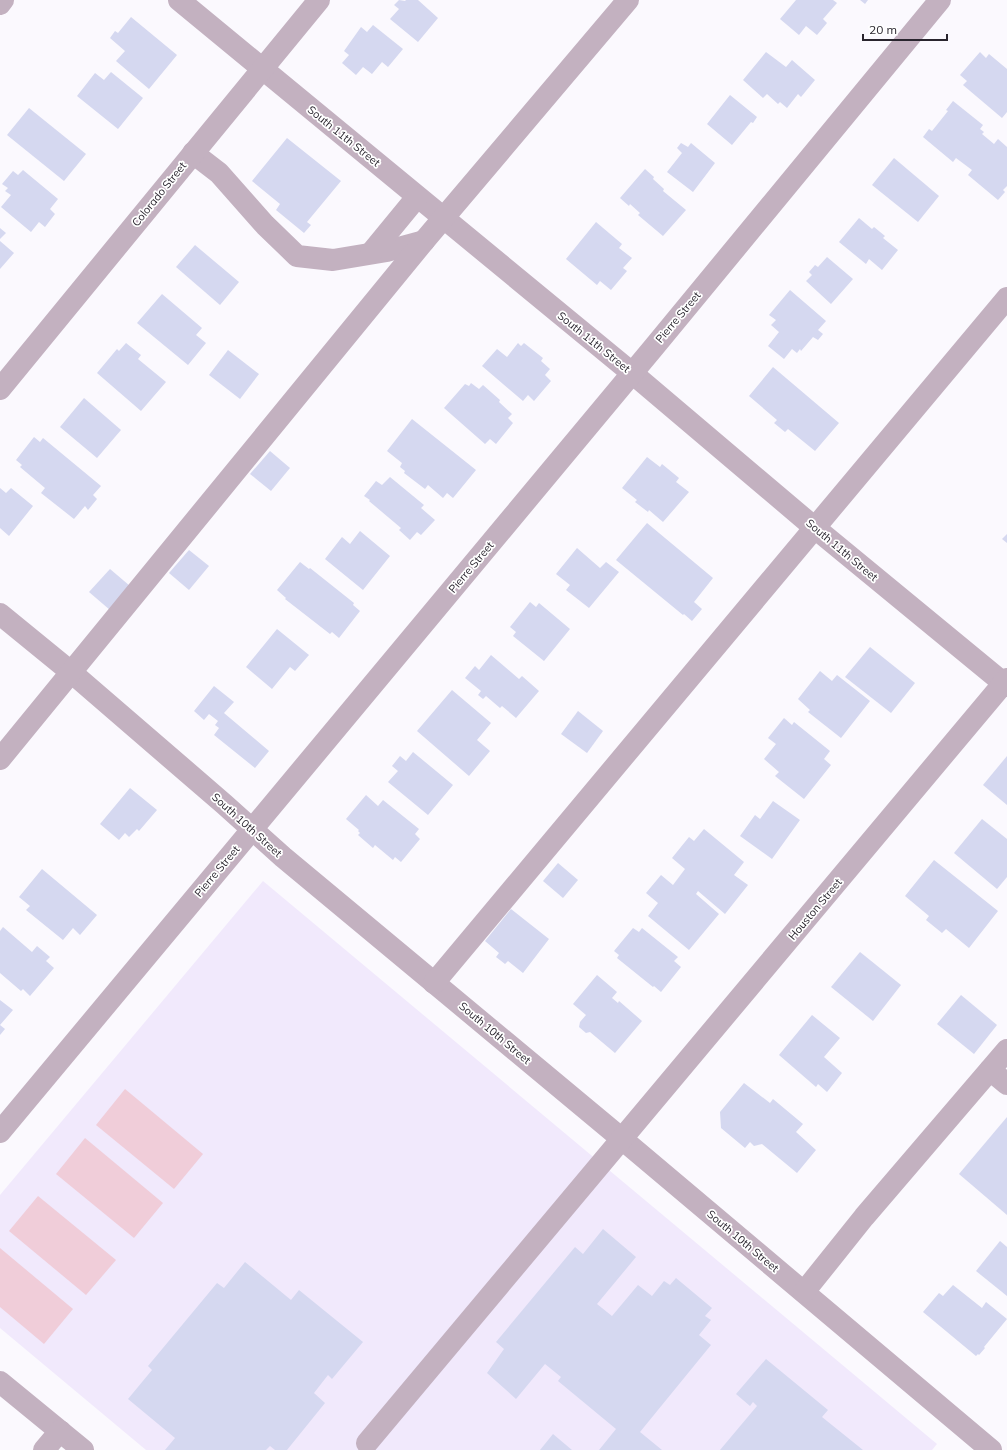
<svg xmlns="http://www.w3.org/2000/svg" width="1007" height="1450" font-family="Mulish,sans-serif">
<rect width="100%" height="100%" fill="#fbf9fe"/>
<!-- built -->
<path fill="#f1e9fc" d="M263,881L937,1444L932,1450H146L0,1328V1195Z"/>
<!-- green -->
<g fill="#f0cdd9">
<path d="M125,1089L203,1154L174,1189L96,1125Z"/>
<path d="M85,1138L163,1203L134,1238L56,1174Z"/>
<path d="M38,1196L116,1260L86,1295L9,1231Z"/>
<path d="M0,1248L73,1309L44,1344L0,1307Z"/>
</g>
<!-- building -->
<g fill="#d5d8f0">
<path d="M399,0L405,1L406,0H418L438,18L418,42L390,19L399,9L394,5Z"/>
<path d="M796,0H833L837,3L823,19L827,23L817,35L806,26L799,35L780,19Z"/>
<path d="M860,0H868L865,4Z"/>
<path d="M131,17L177,55L149,89L116,61L125,51L110,38L115,31L118,33Z"/>
<path d="M373,25L403,49L388,67L382,62L372,74L363,67L356,75L342,63L349,55L344,51L361,27L367,32Z"/>
<path d="M766,52L786,67L792,60L815,80L801,97L798,94L787,108L780,102L778,104L767,94L763,98L743,80Z"/>
<path d="M980,52L986,58L989,54L1007,69V112L1002,118L963,85L967,81L960,75Z"/>
<path d="M111,72L143,98L118,129L77,96L95,73L104,80Z"/>
<path d="M730,95L757,117L753,123L751,122L732,145L707,124Z"/>
<path d="M953,101L983,125L980,129L984,132L982,134L994,144L998,139L1007,147V186L1003,190L1005,192L998,200L968,175L972,170L956,158L953,162L923,137L929,129L932,131L948,111L946,110Z"/>
<path d="M29,108L86,154L64,181L7,135Z"/>
<path d="M287,138L341,181L307,222L311,225L304,233L276,210L280,204L252,181Z"/>
<path d="M681,143L688,147L691,143L715,163L693,192L667,172L682,153L677,148Z"/>
<path d="M894,158L939,196L918,222L872,185Z"/>
<path d="M645,169L654,177L653,179L664,189L663,191L686,210L663,236L638,215L640,213L630,204L629,206L620,198Z"/>
<path d="M23,170L58,199L50,209L55,214L45,227L39,222L31,232L1,207L11,195L5,191L8,188L2,184L13,171L18,175Z"/>
<path d="M859,218L872,229L874,227L885,236L883,238L898,250L882,270L869,259L866,264L839,242Z"/>
<path d="M596,222L622,244L619,248L632,258L623,268L627,271L611,290L600,281L597,285L566,259Z"/>
<path d="M0,228L6,233L0,239Z"/>
<path d="M0,241L14,253L0,269Z"/>
<path d="M195,245L239,282L220,305L176,267Z"/>
<path d="M827,257L853,279L831,304L806,281L812,275L809,272L815,265L818,267Z"/>
<path d="M790,290L826,321L818,330L823,334L818,340L813,337L801,351L800,349L797,353L792,349L784,359L768,346L779,332L771,325L776,320L769,315Z"/>
<path d="M162,294L202,328L196,335L206,343L188,365L137,323Z"/>
<path d="M126,343L141,355L138,359L166,382L141,411L97,373L117,349L119,351Z"/>
<path d="M518,343L521,346L524,343L543,358L541,361L550,369L545,375L551,381L534,401L528,395L523,401L482,366L497,349L507,357Z"/>
<path d="M228,350L259,374L240,399L209,375Z"/>
<path d="M773,367L839,423L815,451L788,429L785,432L774,423L777,420L749,396Z"/>
<path d="M471,383L479,389L483,385L500,400L499,402L512,414L508,418L513,423L496,444L490,439L485,444L444,408L465,384L469,386Z"/>
<path d="M84,398L121,430L97,458L60,427Z"/>
<path d="M412,419L476,470L453,498L447,493L443,498L428,485L425,489L404,473L405,471L400,467L402,463L387,451Z"/>
<path d="M34,437L40,442L43,438L101,486L93,495L97,499L88,510L85,506L74,519L41,493L45,488L20,467L22,465L16,460Z"/>
<path d="M270,451L290,468L271,491L250,474Z"/>
<path d="M647,457L660,467L662,464L679,478L676,482L689,492L663,522L649,510L648,512L635,502L637,500L622,488Z"/>
<path d="M390,477L424,505L421,508L435,520L421,535L417,532L410,540L399,530L401,528L369,501L370,500L364,496L376,481L382,485Z"/>
<path d="M0,488L6,493L11,488L33,506L9,536L0,528Z"/>
<path d="M647,523L713,578L694,602L702,609L692,621L684,614L683,615L616,560Z"/>
<path d="M360,531L390,556L363,590L325,559L342,537L350,544Z"/>
<path d="M1007,534V543L1002,539Z"/>
<path d="M577,548L600,568L606,562L619,572L589,608L566,590L570,585L556,574Z"/>
<path d="M189,550L209,566L189,590L169,573Z"/>
<path d="M300,562L309,569L310,568L354,603L353,605L360,611L339,638L332,632L330,634L285,599L286,598L277,590Z"/>
<path d="M110,569L130,586L110,610L89,592Z"/>
<path d="M530,602L536,607L539,603L570,629L544,661L513,636L516,632L510,627Z"/>
<path d="M277,629L309,655L295,671L290,667L272,689L246,667Z"/>
<path d="M870,647L915,683L891,713L845,677Z"/>
<path d="M491,655L519,679L522,676L539,691L516,718L502,706L500,708L486,696L483,699L478,695L481,691L465,678L475,666L479,670Z"/>
<path d="M820,671L832,681L837,675L870,701L841,738L808,712L810,710L798,699Z"/>
<path d="M214,686L234,702L224,713L269,751L255,768L214,735L219,728L215,725L218,721L209,714L204,720L194,711Z"/>
<path d="M452,690L491,723L477,740L490,751L469,776L417,731Z"/>
<path d="M578,711L603,731L587,753L561,734Z"/>
<path d="M784,718L792,725L794,722L830,751L824,759L831,765L804,799L775,776L779,772L764,759L776,744L768,738Z"/>
<path d="M413,752L453,785L428,815L388,782L398,771L392,766L400,756L406,761Z"/>
<path d="M1007,756V805L983,785Z"/>
<path d="M130,788L157,810L139,831L137,829L129,837L125,833L119,840L100,824Z"/>
<path d="M366,795L378,806L383,800L419,829L415,834L420,839L401,862L395,857L393,860L375,845L373,848L358,835L360,833L358,831L359,830L346,819Z"/>
<path d="M773,801L800,820L772,859L740,836L755,815L760,819Z"/>
<path d="M982,819L1007,839V877L997,889L954,853Z"/>
<path d="M704,829L744,862L734,875L748,885L725,914L698,891L696,894L719,914L689,950L648,916L658,903L646,893L661,875L673,885L685,869L672,858L689,837L694,841Z"/>
<path d="M934,860L998,911L969,948L946,929L942,933L926,920L929,916L905,896Z"/>
<path d="M558,863L578,880L563,898L543,881Z"/>
<path d="M42,869L97,915L80,935L73,928L63,940L26,910L30,906L19,897Z"/>
<path d="M511,909L549,939L523,973L508,961L505,964L496,957L499,953L485,941Z"/>
<path d="M3,927L32,952L37,946L50,957L46,961L54,968L30,996L23,989L21,991L0,973V931Z"/>
<path d="M633,928L639,932L642,928L678,957L674,961L681,967L661,992L654,986L653,987L617,958L619,955L614,951Z"/>
<path d="M860,952L901,985L873,1021L831,987Z"/>
<path d="M597,975L617,992L612,998L618,1003L619,1001L642,1021L615,1053L590,1032L586,1033L579,1027L580,1022L586,1015L573,1004Z"/>
<path d="M961,995L997,1025L974,1054L937,1024Z"/>
<path d="M0,1000L13,1010L0,1025L5,1029L0,1035Z"/>
<path d="M812,1015L840,1038L824,1057L842,1073L827,1092L818,1084L816,1087L779,1055Z"/>
<path d="M744,1083L770,1103L773,1099L803,1124L796,1132L816,1150L797,1173L762,1144L754,1146L750,1142L745,1148L721,1128L720,1112Z"/>
<path d="M1007,1117V1215L959,1174Z"/>
<path d="M603,1229L636,1257L597,1304L612,1316L638,1285L652,1296L664,1281L670,1285L676,1278L712,1308L705,1316L711,1320L699,1335L711,1345L640,1432L662,1450H599L616,1429L558,1381L561,1377L545,1364L516,1399L487,1373L504,1349L496,1342L575,1247L583,1254Z"/>
<path d="M1000,1241L1007,1247V1296L976,1271Z"/>
<path d="M245,1262L291,1300L299,1290L363,1342L332,1379L328,1375L314,1393L325,1403L287,1450H275L270,1446L266,1450H165L175,1438L128,1399L152,1370L148,1366L217,1283L224,1288Z"/>
<path d="M953,1285L982,1308L986,1302L1007,1319L984,1347L985,1348L979,1355L978,1354L976,1356L923,1312L939,1293L943,1296Z"/>
<path d="M766,1359L828,1410L822,1417L863,1450H720L757,1406L753,1402L750,1406L736,1394Z"/>
<path d="M553,1434L572,1450H540Z"/>
</g>
<g fill="none" stroke-linecap="round" stroke-linejoin="round">
<!-- minor -->
<g stroke="#c3b1c0" stroke-width="22">
<path d="M179,0L632,373L815,528L1007,686"/>
<path d="M0,4L3,0"/>
<path d="M193,153L219,173L265,225L297,256L333,260L387,251L424,241"/>
<path d="M371,253L417,197"/>
<path d="M0,389L319,0"/>
<path d="M0,614L71,672L224,804L283,857L622,1139L991,1450"/>
<path d="M0,759L424,241L628,0"/>
<path d="M434,983L1007,298"/>
<path d="M990,1070L1007,1084"/>
<path d="M0,1132L654,347L940,0"/>
<path d="M804,1292L864,1217L1007,1050"/>
<path d="M0,1382L83,1450"/>
<path d="M367,1443L1007,679"/>
<path d="M44,1450L60,1431"/>
</g>
</g>
<g text-anchor="middle" stroke-width="3.5" stroke-linejoin="round" paint-order="stroke">
<!-- street labels -->
<g font-size="11" fill="#29252e" stroke="#fff">
<text transform="translate(344 136) rotate(39)" y="4">South 11th Street</text>
<text transform="translate(159 194) rotate(-51)" y="4">Colorado Street</text>
<text transform="translate(678 317) rotate(-50)" y="4">Pierre Street</text>
<text transform="translate(594 342) rotate(39)" y="4">South 11th Street</text>
<text transform="translate(842 550) rotate(40)" y="4">South 11th Street</text>
<text transform="translate(471 567) rotate(-50)" y="4">Pierre Street</text>
<text transform="translate(247 825) rotate(42)" y="4">South 10th Street</text>
<text transform="translate(217 871) rotate(-50)" y="4">Pierre Street</text>
<text transform="translate(815 909) rotate(-50)" y="4">Houston Street</text>
<text transform="translate(495 1033) rotate(40)" y="4">South 10th Street</text>
<text transform="translate(743 1241) rotate(40)" y="4">South 10th Street</text>
</g>
</g>
<!-- scale -->
<path d="M863 34v6h84v-6" fill="none" stroke="#29252e" stroke-width="2"/>
<text x="869" y="34" font-size="12" fill="#29252e" stroke="#ffffff" stroke-width="3" paint-order="stroke">20 m</text>
</svg>
